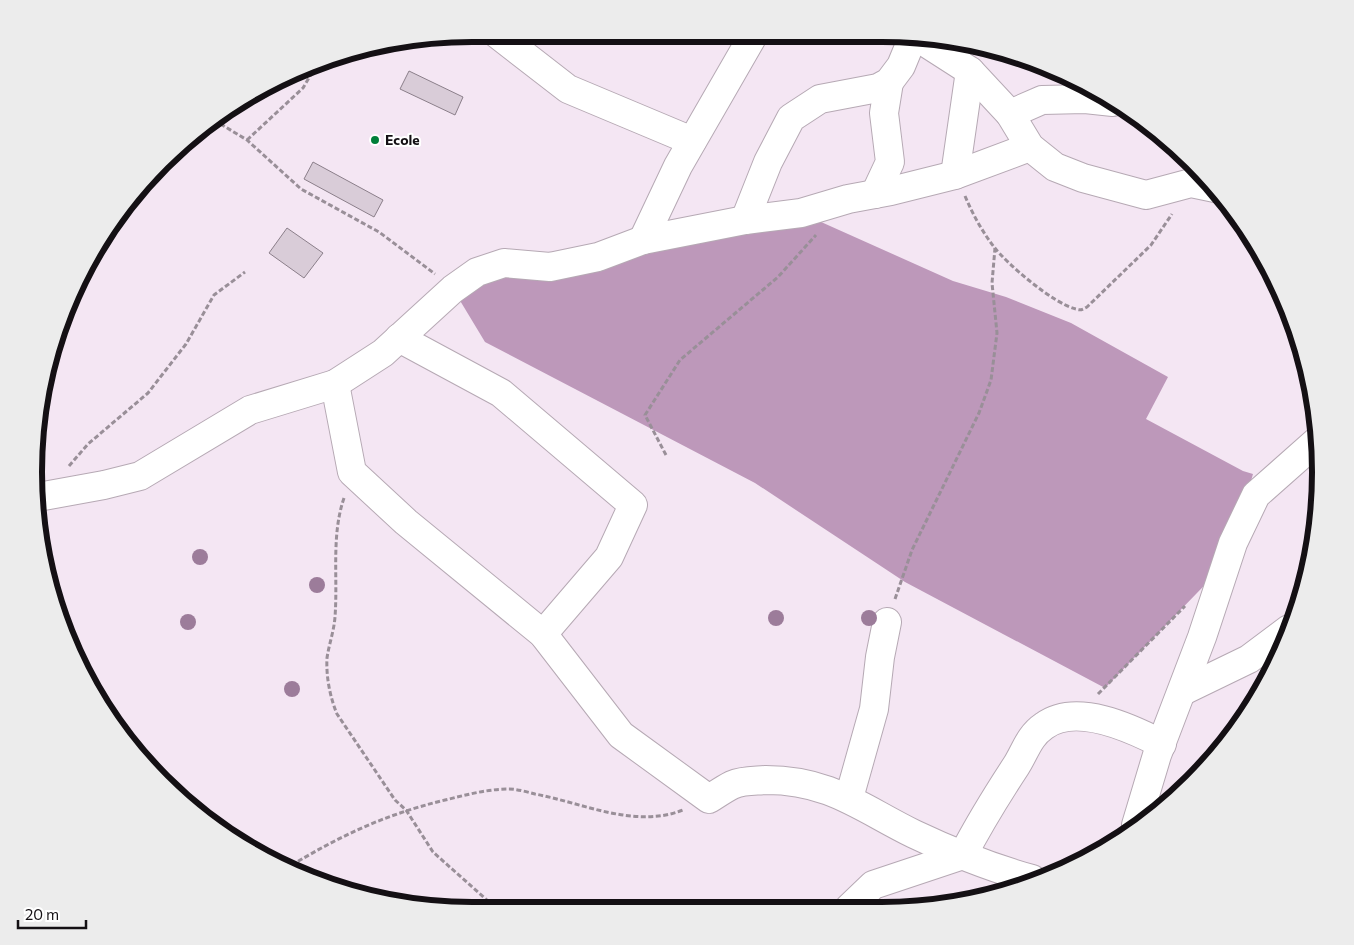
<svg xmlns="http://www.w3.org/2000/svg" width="1354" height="945" font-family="Commissioner,sans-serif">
<rect width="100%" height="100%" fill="#f4e6f3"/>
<!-- forest -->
<path fill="#bd98ba" d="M801,213L953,281L1006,297L1071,323L1168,377L1146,419L1243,471L1253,474L1227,562L1105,688L905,582L755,483L485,342L453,289L477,272Z"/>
<!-- building -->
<g fill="#d9ccd8" stroke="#8b7f8a">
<path d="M409,71L463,97L455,115L400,89Z"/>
<path d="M313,162L383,200L374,217L304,179Z"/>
<path d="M287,228L323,253L304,278L269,253Z"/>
</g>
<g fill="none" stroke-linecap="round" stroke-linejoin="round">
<defs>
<g id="minor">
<path d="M497,34L568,89L692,141"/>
<path d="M917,37L970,71L1010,114L1042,100L1085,99L1113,102"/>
<path d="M1010,114L1030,147L1055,167L1083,178L1146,195L1191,183L1215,188"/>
<path d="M955,175L970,71"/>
<path d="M875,194L890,162L884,113L889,82"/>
<path d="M745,220L768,162L791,118L820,99L878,88L889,82L901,66L913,37"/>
<path d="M643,240L678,166L754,34"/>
<path d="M399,338L501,393L633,505L609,557L543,634"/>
<path d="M335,384L352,472L406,522L543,634L621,735L709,799C717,794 724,789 732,785C743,780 754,781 766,780C830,780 861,808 914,834C952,852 992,868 1032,879"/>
<path d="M38,497L104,485L140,476L250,410L335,384L383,353L453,289L477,272L504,263L550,267L598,257L643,240L745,220L801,213L848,199L891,191L955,175L1030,147"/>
<path d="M1183,691L1249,659L1289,629"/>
<path d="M849,798L874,709L880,657L887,622"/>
<path d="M1136,825L1157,755L1202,637L1233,543L1256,495L1317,441"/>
<path d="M849,908L873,885L963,855C979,824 997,795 1016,766C1025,752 1029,736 1044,726C1076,702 1131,728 1162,744"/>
</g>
</defs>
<!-- minor casing -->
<use href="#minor" stroke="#b6a9b4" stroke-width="30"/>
<!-- path -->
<g stroke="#998f98" stroke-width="3" stroke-dasharray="5 2.5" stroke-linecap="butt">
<path d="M214,120L247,140L301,189L379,232L435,274"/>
<path d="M247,140L303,88L314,69"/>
<path d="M965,196C973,215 982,231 994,247C1008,265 1054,304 1076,309C1081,311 1083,309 1087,307L1151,245L1172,214"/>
<path d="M666,455L645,415L680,360L778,277L816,235"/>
<path d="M69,466L88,444L148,393L186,344L214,295L245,272"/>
<path d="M344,498C331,536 338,577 335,617C334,631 329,644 327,658C326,677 330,697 337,714L395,800L406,810L433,852L498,910"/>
<path d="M895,599L912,550L979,413L991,380L997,333L992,283L995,248"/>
<path d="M1098,694L1185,606"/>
<path d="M285,869C340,836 383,815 445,800C466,795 487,789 509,789C517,789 527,792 535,794C583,803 635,829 683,810"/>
</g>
<!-- minor -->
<use href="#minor" stroke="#fff" stroke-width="28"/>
</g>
<!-- trees -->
<g fill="#9c7c9a">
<circle cx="200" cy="557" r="8"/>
<circle cx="317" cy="585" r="8"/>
<circle cx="776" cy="618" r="8"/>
<circle cx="869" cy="618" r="8"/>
<circle cx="188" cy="622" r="8"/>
<circle cx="292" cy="689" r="8"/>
</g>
<!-- markers -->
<circle fill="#007f39" stroke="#fff" stroke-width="2" cx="375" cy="140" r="5"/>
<g text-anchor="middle" stroke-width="4" stroke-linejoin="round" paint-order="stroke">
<!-- poi labels -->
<g font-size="14" font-weight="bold" fill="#141014" stroke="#fff" text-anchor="start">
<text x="385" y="145">Ecole</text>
</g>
</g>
<!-- crop -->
<path d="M0 0H1354V945H0ZM472 42H882A430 430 0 0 1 1312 472V472A430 430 0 0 1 882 902H472A430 430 0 0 1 42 472V472A430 430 0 0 1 472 42Z" fill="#ececec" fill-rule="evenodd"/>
<path fill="none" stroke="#141014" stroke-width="6" d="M472 42H882A430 430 0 0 1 1312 472V472A430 430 0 0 1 882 902H472A430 430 0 0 1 42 472V472A430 430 0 0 1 472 42Z"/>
<!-- scale -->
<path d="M18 920v8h68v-8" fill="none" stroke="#141014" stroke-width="2.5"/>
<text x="25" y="920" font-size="15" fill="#141014" stroke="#ffffff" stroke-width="4" paint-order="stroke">20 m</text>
</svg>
